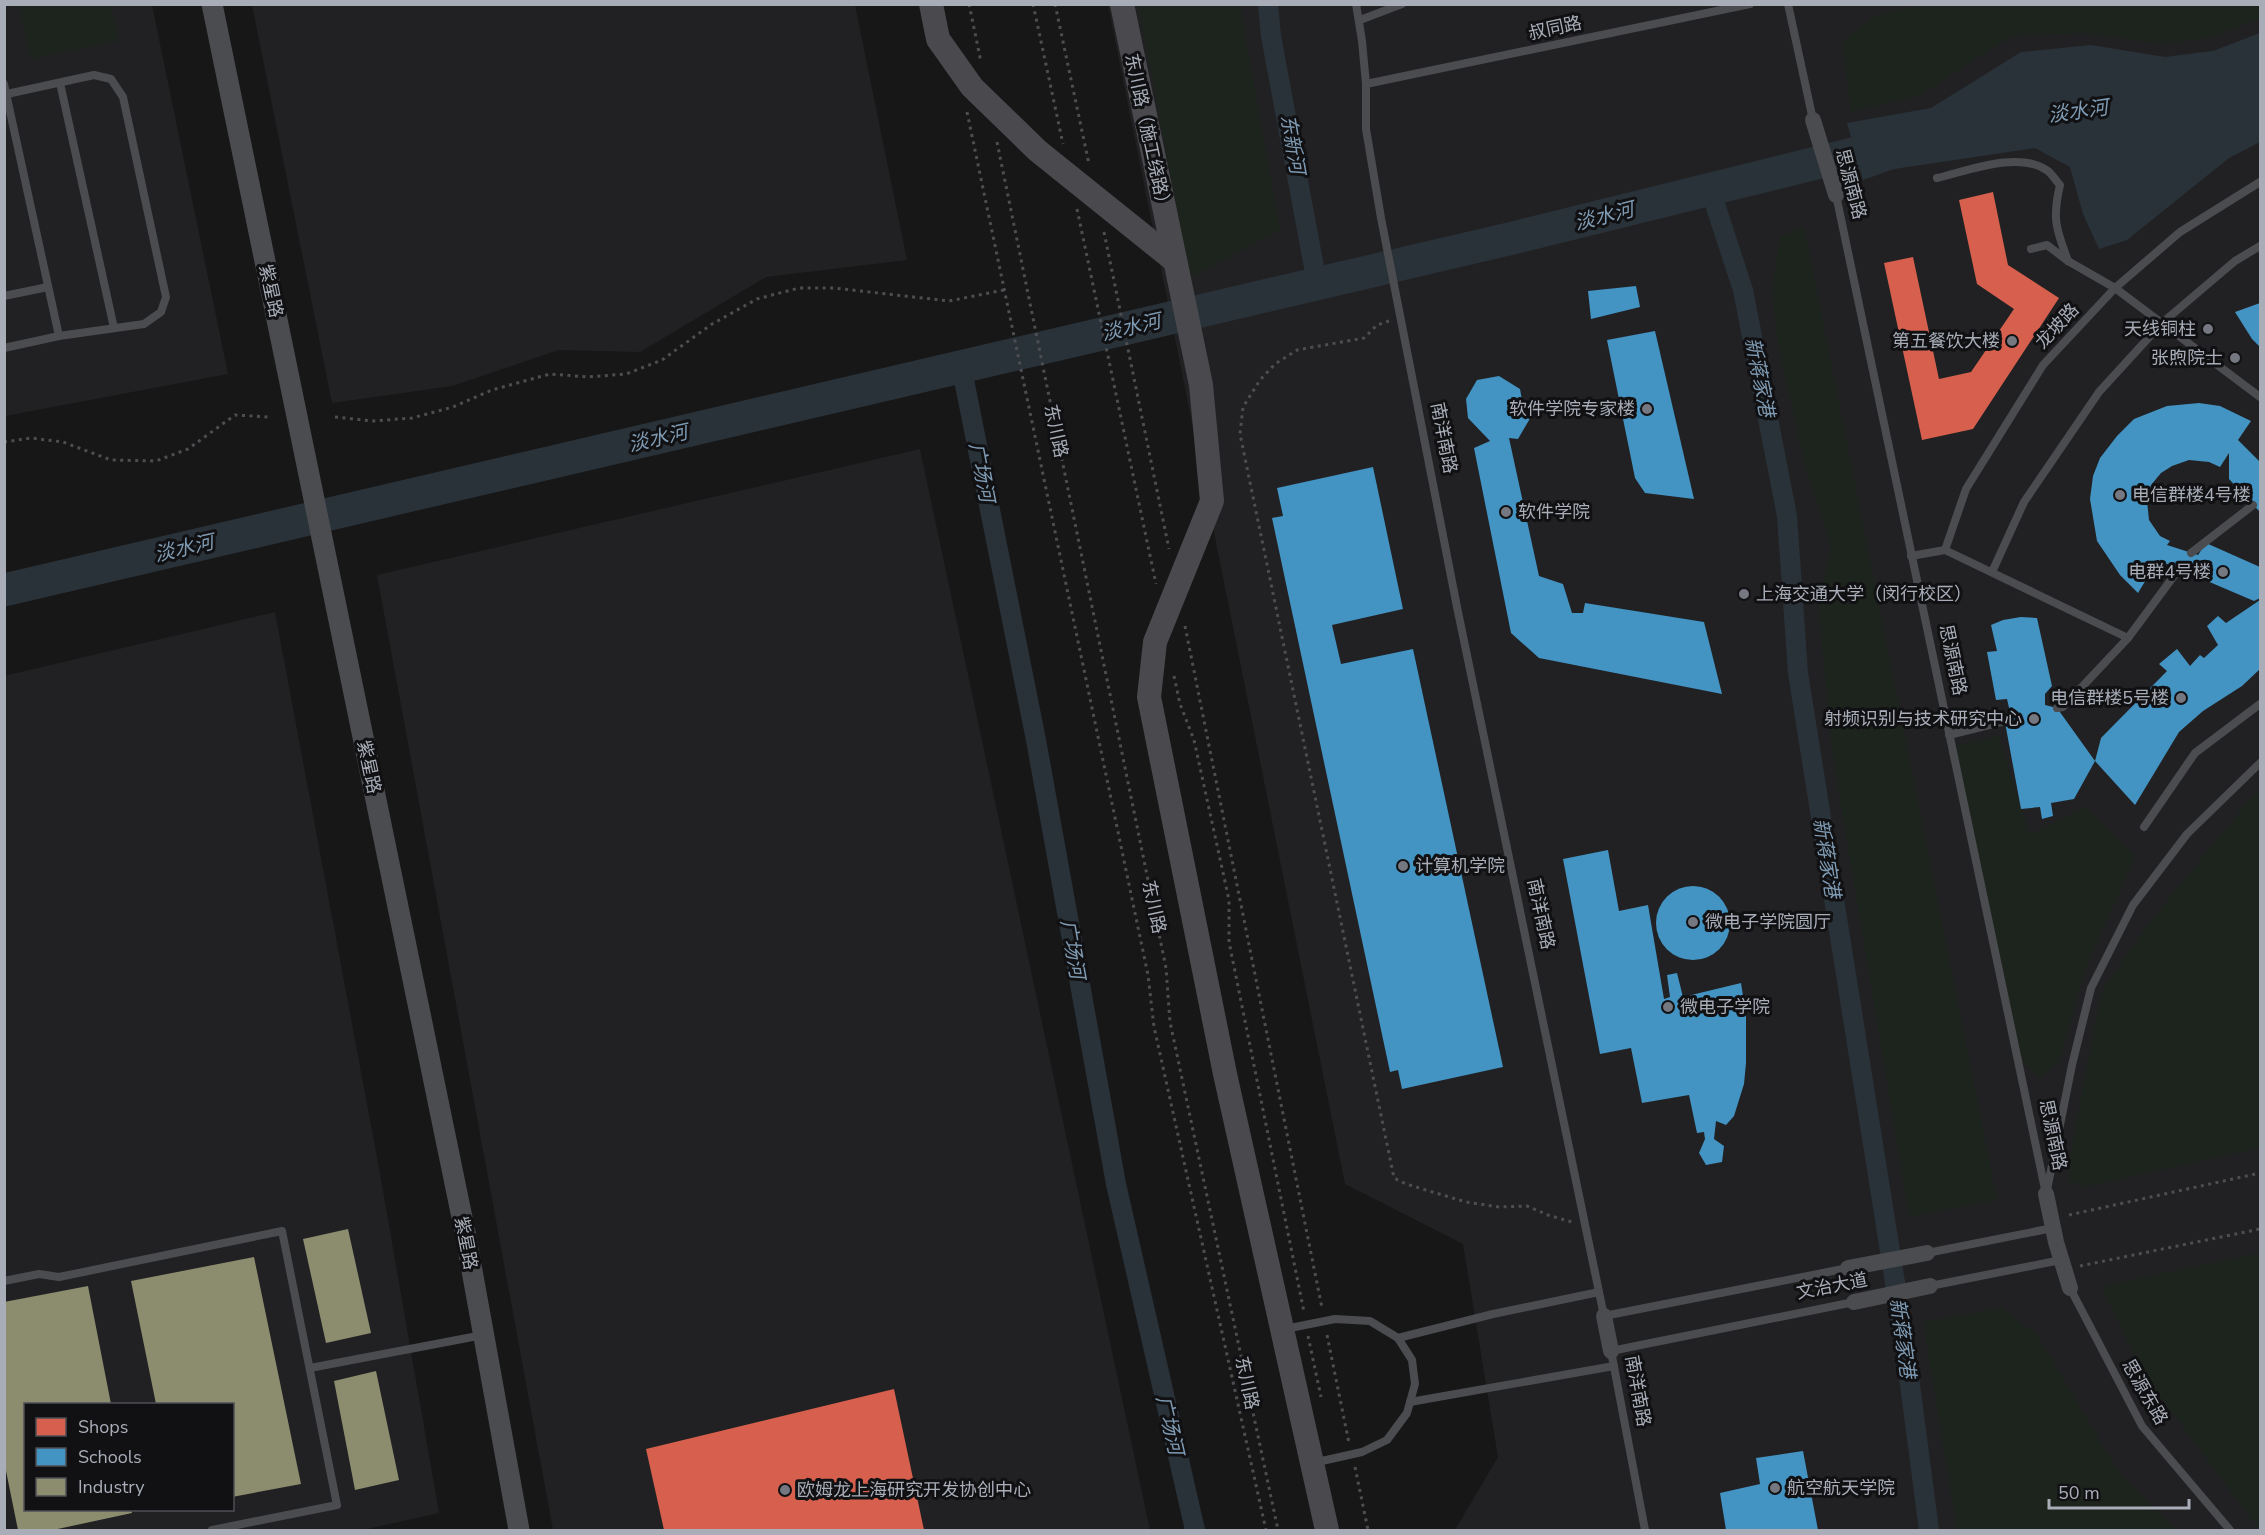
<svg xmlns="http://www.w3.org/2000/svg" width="2265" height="1535" font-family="'Nunito Sans','Noto Sans SC',sans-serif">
<rect width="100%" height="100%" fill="#171717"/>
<!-- built -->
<g fill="#212123" fill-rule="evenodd">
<path d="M5,5H152L228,374L5,416Z"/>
<path d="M252,5H855L907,260L766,277L640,352L559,350L452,386L332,403Z"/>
<path d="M1108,5H2260V1530H1455L1498,1457L1463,1244L1345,1184Z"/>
<path d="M920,449L1150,1530H553L377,575Z"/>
<path d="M275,612L379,1168L439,1513L363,1530H5L4,676ZM26,1404H232V1510H26Z"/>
</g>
<!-- green -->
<g fill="#1d241e">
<path d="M1924,4H2260V19L2209,38L2161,44L2082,33L2012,36L1921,95L1851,112L1842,41L1876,15Z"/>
<path d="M19,5H111L119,41L30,59Z"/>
<path d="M1138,5H1240L1280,230L1190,278Z"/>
<path d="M1804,226L1997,1200L1909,1217L1832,750L1818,601L1831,548L1805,465L1779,351L1772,291L1780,237Z"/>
<path d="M1998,735L2030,835L2084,807L2136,856L2085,969L2060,1061L2039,1078L2016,1053L1952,748Z"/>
<path d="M2260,790V1148L2085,1187L2069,1180L2070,1156L2101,993L2148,924L2251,798Z"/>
<path d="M2260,1253V1528L2251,1519L2142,1372L2101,1286Z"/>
<path d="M2001,1308L2037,1334L2121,1476L2177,1530H1957L1923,1322Z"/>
</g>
<!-- water -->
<path fill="#2a3239" d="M2260,33V142L2229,158L2127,240L2099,249L2083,214L2070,167L2035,148L1894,169L1863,180L1847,123L1931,108L2021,52L2091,45L2165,57L2213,51Z"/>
<!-- shops -->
<g fill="#d6604d">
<path d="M1993,192L2008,265L2059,298L1973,429L1922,440L1884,263L1913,257L1939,379L1971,372L2014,309L1977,284L1959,200Z"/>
<path d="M894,1389L924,1530H664L646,1449Z"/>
</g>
<!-- schools -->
<g fill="#4393c3">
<path d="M1636,286L1640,307L1591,319L1588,291Z"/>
<path d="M2260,303V347L2252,339L2235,312Z"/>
<path d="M1655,331L1694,499L1645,493L1635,478L1607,340Z"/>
<path d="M1499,376L1520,389L1524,411L1532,415L1518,439L1509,438L1539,576L1563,584L1572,613H1583L1585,603L1704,622L1722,694L1539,658L1511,633L1474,448L1490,441L1468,418L1466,399L1477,380Z"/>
<path d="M2199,403L2220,406L2251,421L2238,440L2260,462V512L2229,479V453L2220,467L2209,462L2189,460L2172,466L2161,473L2151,485L2147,501L2149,520L2160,536L2170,541L2167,545L2198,555L2206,543L2260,567V598L2254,601L2158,560L2138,593L2120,575L2097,541L2090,499L2093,476L2100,458L2117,436L2134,419L2167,406Z"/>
<path d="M1373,467L1403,609L1332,625L1341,664L1413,649L1503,1067L1402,1089L1398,1070L1390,1072L1272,518L1283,516L1277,488Z"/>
<path d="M2260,600V669L2242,686L2203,711L2179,732L2135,805L2095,761L2101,738L2167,671L2159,664L2177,649L2190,666L2200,655L2204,658L2218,645L2207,626L2218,616L2226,623Z"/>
<path d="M2021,617L2037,618L2052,686L2045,694V705L2057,708L2095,761L2074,799L2051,803L2053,816L2042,819L2040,807L2021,809L2004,717L2010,712L2007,699L1996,700L1987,652L1997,651L1991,625L2003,620Z"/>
<path d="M1608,850L1619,911L1648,905L1664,999L1670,997L1667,975L1677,973L1683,997L1741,983L1746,1015V1063L1744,1084L1734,1116L1726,1125L1716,1121L1714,1139L1724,1146L1722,1162L1706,1165L1699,1153L1705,1139L1704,1132L1697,1133L1689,1095L1642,1103L1631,1048L1600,1054L1563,859Z"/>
<circle cx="1693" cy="923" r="37"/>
<path d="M1803,1451L1818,1530H1726L1720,1493L1760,1484L1756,1458Z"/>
</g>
<!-- industry -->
<g fill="#8c8c6e">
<path d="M348,1229L371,1333L326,1343L303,1239Z"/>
<path d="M254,1257L301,1484L232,1497V1404H156L131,1281Z"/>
<path d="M88,1286L111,1404H26V1510H131L132,1513L53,1530H18L4,1461V1302Z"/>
<path d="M376,1371L399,1480L355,1490L334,1381Z"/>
</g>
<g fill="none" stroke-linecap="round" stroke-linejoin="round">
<!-- canal -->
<g stroke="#2a3239" stroke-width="20">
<path d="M1268,4L1271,36L1317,283"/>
<path d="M1710,189L1743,290L1787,516L1798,673L1904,1339L1929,1530"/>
<path d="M961,365L1036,740L1116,1184L1195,1530"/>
</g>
<!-- river -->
<path stroke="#2a3239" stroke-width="33" d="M4,590L1513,238L1897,143"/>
<!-- path -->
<g stroke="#4d4e52" stroke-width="3" stroke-dasharray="3 4.5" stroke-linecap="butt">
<path d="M969,4L981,62"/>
<path d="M1033,4L1063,144"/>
<path d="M1055,4L1089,164"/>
<path d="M967,112L1148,975L1154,1027L1266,1530"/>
<path d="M997,142L1166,968L1170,1022L1278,1530"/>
<path d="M1077,209L1156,584"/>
<path d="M1104,232L1169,549"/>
<path d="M1389,321L1377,325L1364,338L1297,350L1275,364L1260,380L1243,407L1240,434L1394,1178L1406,1184L1466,1202L1499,1207L1527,1206L1548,1215L1572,1222"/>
<path d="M335,417L373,421L412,418L453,407L492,390L550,374L588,377L626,374L662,360L712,324L757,299L799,288H834L949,301L1004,290"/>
<path d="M4,442L31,438L63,442L111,460L156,461L188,449L235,415L268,417"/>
<path d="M1185,626L1322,1308"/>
<path d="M1174,676L1180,704L1194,740L1229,900V942L1304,1312"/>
<path d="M2069,1215L2260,1173"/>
<path d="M2080,1266L2260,1229"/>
<path d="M1327,1335L1349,1443"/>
<path d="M1308,1336L1321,1397"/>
<path d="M1355,1467L1368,1530"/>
</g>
<!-- service -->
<g stroke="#4b4c50" stroke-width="8">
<path d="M1356,4L1362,41L1366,84V129L1381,218L1457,607L1604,1316L1848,1268"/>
<path d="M1788,4L1813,120"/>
<path d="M1360,20L1402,4"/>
<path d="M60,83L114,328"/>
<path d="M4,84L59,336"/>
<path d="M1366,84L1750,4"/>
<path d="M1937,178C1967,171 2020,150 2048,171C2052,174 2056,181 2060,185C2052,218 2056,229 2068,261"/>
<path d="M1836,195L2046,1194"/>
<path d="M2031,249L2047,245L2068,261L2115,288L2260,397"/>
<path d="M4,296L48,287"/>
<path d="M4,348L59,336L144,324L161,312L166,297L123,97L111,79L94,75L7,94"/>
<path d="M1945,550L1966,489L2043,365L2115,288L2180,232L2260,182"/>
<path d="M2191,553L2253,505"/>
<path d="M1911,556L1945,550L2128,638"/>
<path d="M1992,572L2024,502L2099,392L2162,323L2235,261L2260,246"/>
<path d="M2057,708L2063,707L2128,638L2179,569"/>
<path d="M1949,735L2005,721"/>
<path d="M2144,827L2195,753L2260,704"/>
<path d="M2047,1190L2072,1065L2091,988L2133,905L2187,834L2260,763"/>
<path d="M1927,1253L2053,1228"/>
<path d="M4,1281L39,1274L59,1277L282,1231L337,1505L212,1530"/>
<path d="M1930,1286L2061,1260"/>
<path d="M2070,1288L2142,1426L2230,1530"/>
<path d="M1285,1329L1335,1319L1370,1321L1398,1338L1412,1360L1415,1384L1407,1413L1387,1440L1362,1452L1313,1463"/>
<path d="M1398,1338L1493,1314L1599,1292"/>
<path d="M310,1368L483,1335"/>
<path d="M1410,1402L1614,1366"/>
<path d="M1645,1530L1611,1351L1854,1302"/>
</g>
<!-- minor -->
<g stroke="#4b4c50" stroke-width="16">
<path d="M1813,120L1836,195"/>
<path d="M2046,1194L2056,1242L2070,1288"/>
<path d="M1848,1268L1927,1253"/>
<path d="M1854,1302L1930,1286"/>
<path d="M1604,1316L1611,1351"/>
</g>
<!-- tertiary -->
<path stroke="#4b4c50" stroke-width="21" d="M212,4L465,1232L519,1530"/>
<!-- secondary -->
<g stroke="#4a4a4e" stroke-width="24">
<path d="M931,4L938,39L972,87L1038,151L1175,261"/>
<path d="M1122,4L1201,385L1212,501L1155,642L1149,697L1225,1074L1327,1530"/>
</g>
</g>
<!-- markers -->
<g fill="#757880" stroke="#111113" stroke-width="2">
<circle cx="2208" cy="329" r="6"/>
<circle cx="2012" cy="341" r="6"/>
<circle cx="2235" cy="358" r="6"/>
<circle cx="1647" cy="409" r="6"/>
<circle cx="2120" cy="495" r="6"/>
<circle cx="1506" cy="512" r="6"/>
<circle cx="2223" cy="572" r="6"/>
<circle cx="1744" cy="594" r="6"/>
<circle cx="2181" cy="698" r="6"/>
<circle cx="2034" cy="719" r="6"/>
<circle cx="1403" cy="866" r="6"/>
<circle cx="1693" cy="922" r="6"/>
<circle cx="1668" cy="1007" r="6"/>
<circle cx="1775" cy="1488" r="6"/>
<circle cx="785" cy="1490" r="6"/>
</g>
<g text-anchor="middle" stroke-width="6" stroke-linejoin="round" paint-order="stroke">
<!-- street labels -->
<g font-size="18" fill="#a8adb8" stroke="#111113">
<text transform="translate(1555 28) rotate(-12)" y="6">叔同路</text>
<text transform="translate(1148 133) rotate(78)" y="6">东川路（施工绕路）</text>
<text transform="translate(1851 184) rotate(75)" y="6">思源南路</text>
<text transform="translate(271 291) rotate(78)" y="6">紫星路</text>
<text transform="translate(2057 326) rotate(-47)" y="6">龙坡路</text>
<text transform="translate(1056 431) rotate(78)" y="6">东川路</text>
<text transform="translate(1444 438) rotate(79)" y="6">南洋南路</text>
<text transform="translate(1953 660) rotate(78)" y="6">思源南路</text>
<text transform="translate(369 767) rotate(78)" y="6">紫星路</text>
<text transform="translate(1154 907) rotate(78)" y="6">东川路</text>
<text transform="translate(1541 914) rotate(78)" y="6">南洋南路</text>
<text transform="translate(2053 1135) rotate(78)" y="6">思源南路</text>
<text transform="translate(466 1243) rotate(79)" y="6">紫星路</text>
<text transform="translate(1832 1286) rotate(-11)" y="6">文治大道</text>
<text transform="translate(1247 1383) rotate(78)" y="6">东川路</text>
<text transform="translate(1638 1391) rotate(80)" y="6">南洋南路</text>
<text transform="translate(2145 1392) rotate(60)" y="6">思源东路</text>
</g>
<!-- poi labels -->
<g font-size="18" fill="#a8adb8" stroke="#111113" text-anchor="start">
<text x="2196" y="335" text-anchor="end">天线铜柱</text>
<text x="2000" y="347" text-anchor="end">第五餐饮大楼</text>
<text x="2223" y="364" text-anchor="end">张煦院士</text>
<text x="1635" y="415" text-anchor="end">软件学院专家楼</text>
<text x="2132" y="501">电信群楼4号楼</text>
<text x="1518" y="518">软件学院</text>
<text x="2211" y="578" text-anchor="end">电群4号楼</text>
<text x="1756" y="600">上海交通大学（闵行校区）</text>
<text x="2169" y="704" text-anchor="end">电信群楼5号楼</text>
<text x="2022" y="725" text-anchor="end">射频识别与技术研究中心</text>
<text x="1415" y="872">计算机学院</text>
<text x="1705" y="928">微电子学院圆厅</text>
<text x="1680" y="1013">微电子学院</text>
<text x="1787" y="1494">航空航天学院</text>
<text x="797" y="1496">欧姆龙上海研究开发协创中心</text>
</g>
<!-- water labels -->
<g font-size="20" font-style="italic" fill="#7f9bb3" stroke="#111113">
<text transform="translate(2078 111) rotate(-8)" y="7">淡水河</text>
<text transform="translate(1293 144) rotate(80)" y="7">东新河</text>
<text transform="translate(1604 216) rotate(-14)" y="7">淡水河</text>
<text transform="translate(1131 327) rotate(-13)" y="7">淡水河</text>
<text transform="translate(1760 377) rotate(79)" y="7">新蒋家港</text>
<text transform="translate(658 438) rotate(-13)" y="7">淡水河</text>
<text transform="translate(982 472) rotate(79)" y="7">广场河</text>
<text transform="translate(184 548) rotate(-13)" y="7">淡水河</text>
<text transform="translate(1827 858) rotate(81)" y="7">新蒋家港</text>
<text transform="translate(1073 949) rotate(80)" y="7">广场河</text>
<text transform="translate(1903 1338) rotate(82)" y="7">新蒋家港</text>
<text transform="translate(1170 1425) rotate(77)" y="7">广场河</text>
</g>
</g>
<!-- border -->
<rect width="2265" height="1535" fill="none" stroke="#a8adb8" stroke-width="12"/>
<!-- legend -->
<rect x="24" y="1403" width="210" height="108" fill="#111113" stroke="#4d4f55" stroke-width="1.5"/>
<rect x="36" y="1418" width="30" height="18" fill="#d6604d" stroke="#4d4f55" stroke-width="1.5"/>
<text x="78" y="1433" font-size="18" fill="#a8adb8">Shops</text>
<rect x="36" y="1448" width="30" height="18" fill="#4393c3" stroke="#4d4f55" stroke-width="1.5"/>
<text x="78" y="1463" font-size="18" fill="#a8adb8">Schools</text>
<rect x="36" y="1478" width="30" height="18" fill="#8c8c6e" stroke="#4d4f55" stroke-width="1.5"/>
<text x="78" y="1493" font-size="18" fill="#a8adb8">Industry</text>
<!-- scale -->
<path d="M2049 1499v9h140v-9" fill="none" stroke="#a8adb8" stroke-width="3"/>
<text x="2058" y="1499" font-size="18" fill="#a8adb8" stroke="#111113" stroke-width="4.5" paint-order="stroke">50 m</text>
</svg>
